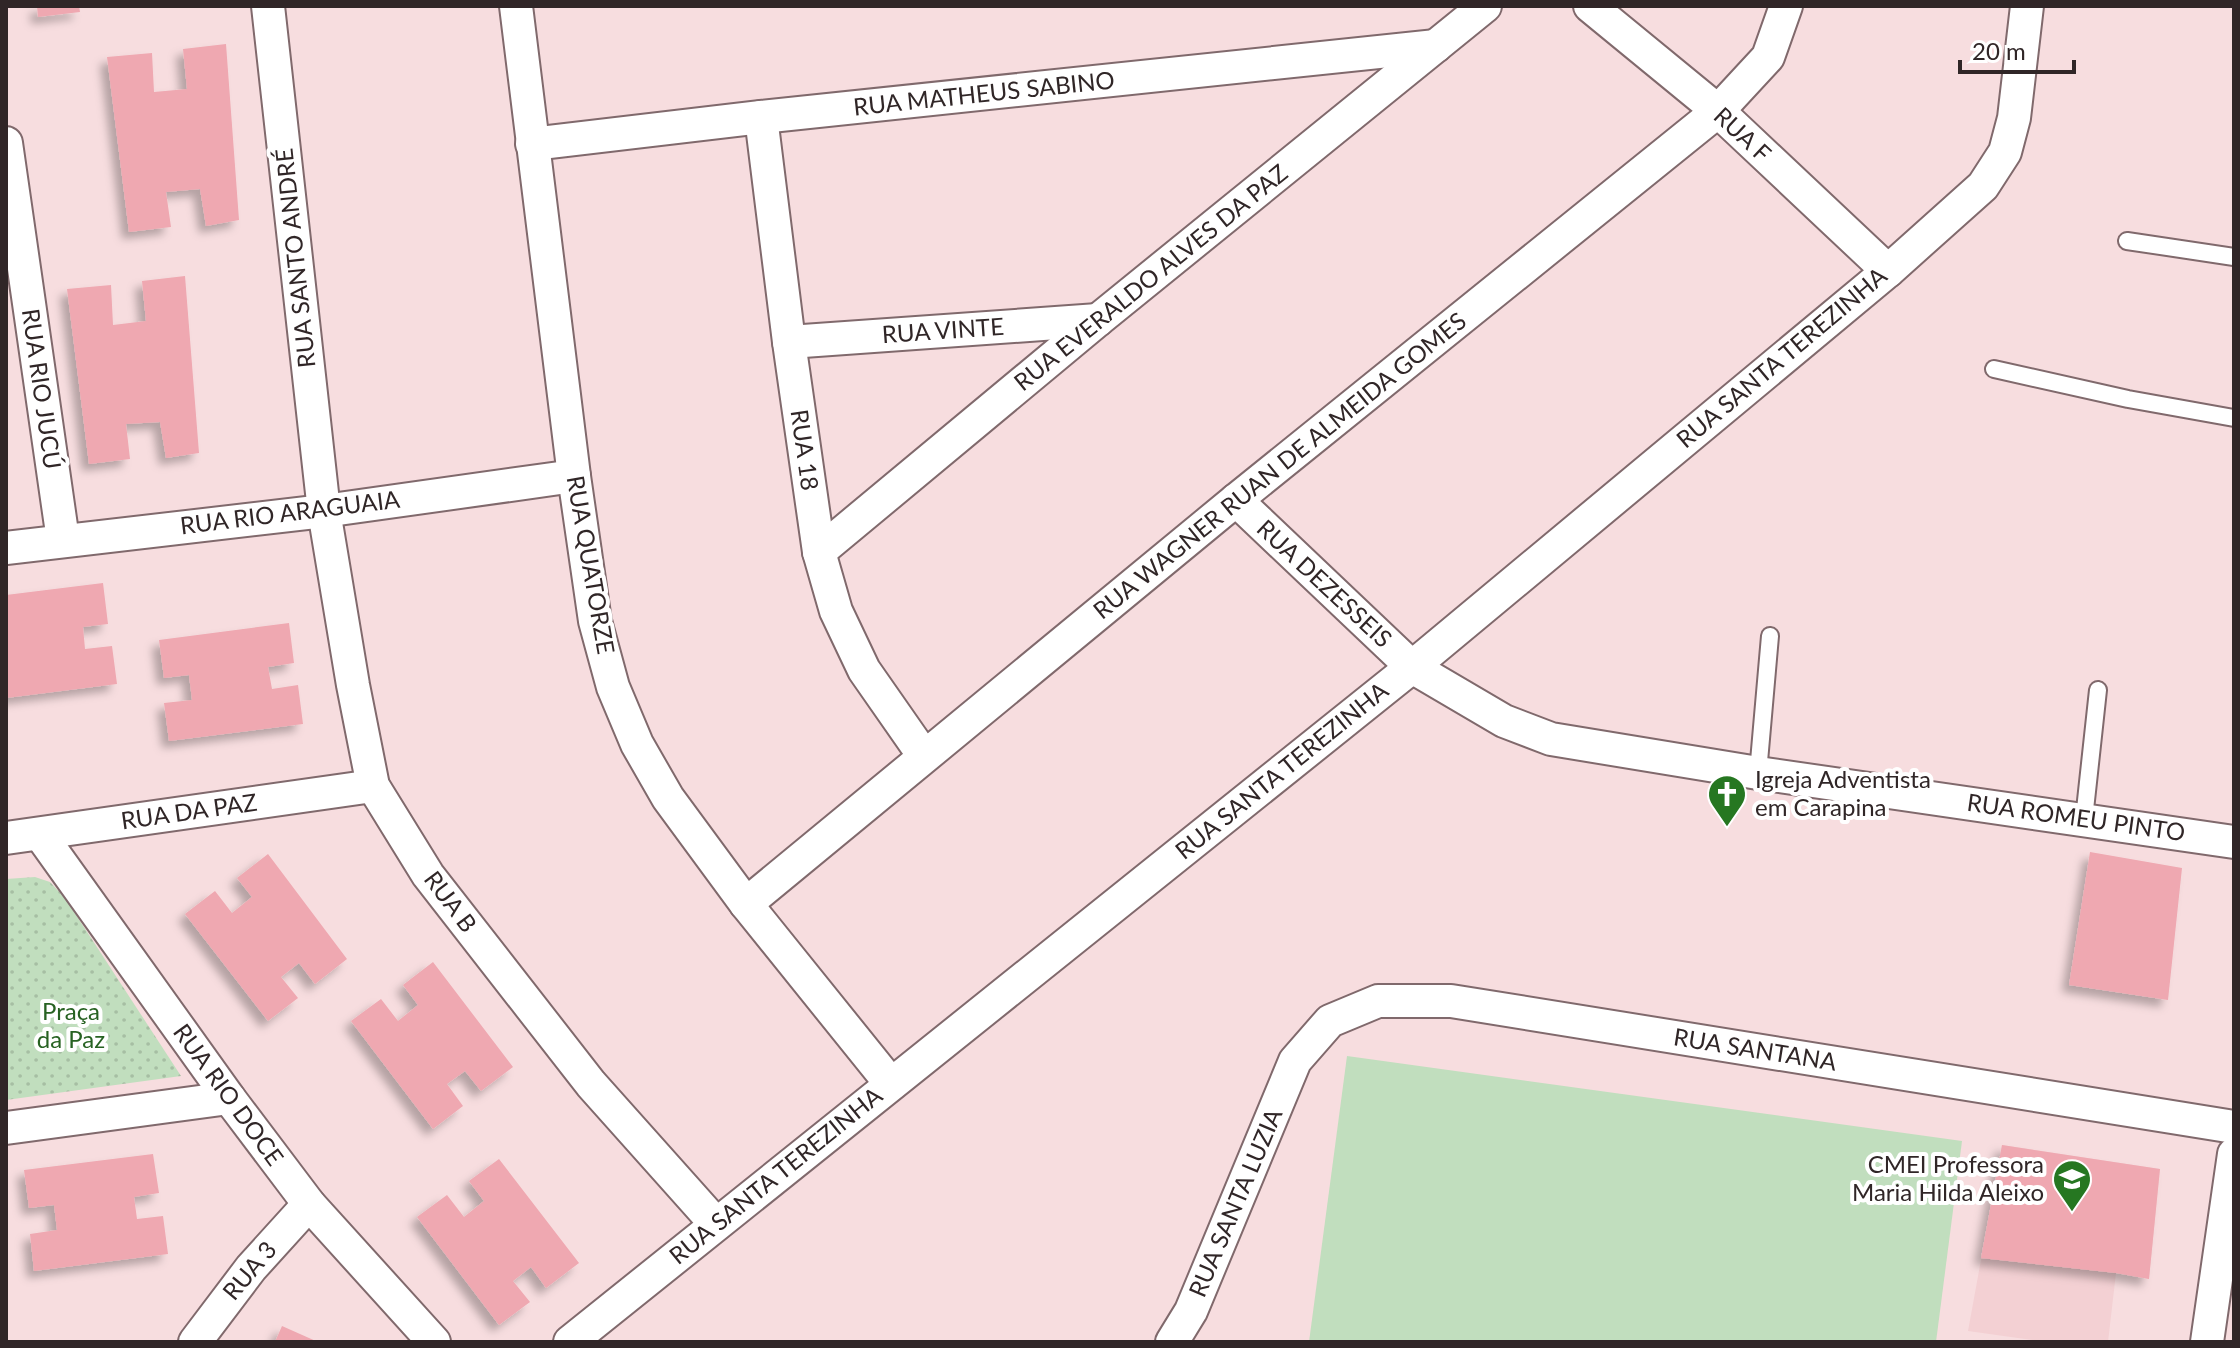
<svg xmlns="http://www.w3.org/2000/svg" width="2240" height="1348" font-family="Lato,sans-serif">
<defs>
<pattern id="park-dots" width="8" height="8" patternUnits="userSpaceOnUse" patternTransform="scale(2)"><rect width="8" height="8" fill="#c1debe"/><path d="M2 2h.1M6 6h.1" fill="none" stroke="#a6bea3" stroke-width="1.8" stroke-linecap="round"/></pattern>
<filter id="shadow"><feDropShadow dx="-7" dy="7" stdDeviation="4" flood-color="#0004"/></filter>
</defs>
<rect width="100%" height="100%" fill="#f7dddf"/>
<!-- built -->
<path fill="#f3d0d3" d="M2002,1145L2160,1169L2149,1279L2116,1273L2108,1342H2047L1968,1331Z"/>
<!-- park -->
<path fill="url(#park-dots)" d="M35,877L50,882L65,898L181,1076L6,1100V879Z"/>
<!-- garden -->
<path fill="#c1debe" d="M1347,1056L1962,1141L1936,1342H1309Z"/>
<!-- building -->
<g fill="#efa8b1" filter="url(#shadow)">
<path d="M37,6H79L80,12L38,17Z"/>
<path d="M226,44L239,220L206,226L200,189L166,192L171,227L129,232L107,57L152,53L154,92L187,89L183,49Z"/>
<path d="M185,276L199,453L166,458L160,422L126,424L130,459L89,464L67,289L111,285L113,325L146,321L142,281Z"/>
<path d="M103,583L108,624L83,627L85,649L112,646L117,684L6,698V595Z"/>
<path d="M289,623L294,663L268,667L272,689L298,685L303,724L169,741L164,703L192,700L189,675L164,678L159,640Z"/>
<path d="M2090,852L2182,868L2168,1000L2069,985Z"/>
<path d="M268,854L347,959L315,984L299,963L281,977L298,998L268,1021L185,914L215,891L232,913L252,897L237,878Z"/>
<path d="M433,962L513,1067L481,1091L465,1071L447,1084L463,1106L433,1129L351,1021L381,999L398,1021L418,1005L403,985Z"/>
<path d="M2002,1145L2160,1169L2149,1279L2116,1273L1981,1258Z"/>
<path d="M153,1154L159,1193L134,1197L137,1219L163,1216L168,1254L34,1271L30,1234L57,1230L54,1205L29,1208L24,1170Z"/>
<path d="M499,1159L579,1263L546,1288L531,1267L513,1281L530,1302L499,1325L417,1217L447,1195L464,1217L484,1201L469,1181Z"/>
<path d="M282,1326L318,1342H275Z"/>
</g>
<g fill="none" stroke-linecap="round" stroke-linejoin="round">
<defs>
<g id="service">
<path d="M2127,241L2234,257"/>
<path d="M1994,369L2128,399L2234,418"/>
<path d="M1758,773L1770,636"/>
<path d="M2084,819L2098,690"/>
</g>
<g id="minor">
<path d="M268,6L324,511L353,685L373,786L428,875L591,1084L716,1224"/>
<path d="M516,6L574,476L595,621L613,687L637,744L668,798L746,904L891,1084"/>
<path d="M1590,6L1718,111L1888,271"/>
<path d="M761,117L789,342L819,552L836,611L864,670L924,756"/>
<path d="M6,143L63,540"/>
<path d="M532,144L761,117L1436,46"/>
<path d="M789,342L1098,320"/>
<path d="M1236,500L1412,667L1504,721L1551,739L1758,773L2234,842"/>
<path d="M6,548L324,511L574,476"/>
<path d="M819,552L1098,320L1485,6"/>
<path d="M40,834L229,1098L309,1204L434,1342"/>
<path d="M6,838L373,786"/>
<path d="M746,904L1236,500L1718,111L1768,57L1786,6"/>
<path d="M6,1128L229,1098"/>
<path d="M195,1342L251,1268L309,1204"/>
<path d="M570,1342L1412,667L1888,271L1983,186L2005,152L2014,118L2027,6"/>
<path d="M1172,1342L1191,1311L1295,1061L1330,1021L1378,1001H1451L2234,1127"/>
<path d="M2207,1342L2234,1154"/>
</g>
</defs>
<!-- service casing -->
<use href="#service" stroke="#80696c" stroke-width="20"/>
<!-- minor casing -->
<use href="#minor" stroke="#80696c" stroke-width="36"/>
<!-- service -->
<use href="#service" stroke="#fff" stroke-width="16"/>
<!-- minor -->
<use href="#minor" stroke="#fff" stroke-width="32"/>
</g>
<!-- icons -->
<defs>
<symbol id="church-pin" viewBox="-11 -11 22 30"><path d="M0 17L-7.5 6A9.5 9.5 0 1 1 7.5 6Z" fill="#267721" stroke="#fff"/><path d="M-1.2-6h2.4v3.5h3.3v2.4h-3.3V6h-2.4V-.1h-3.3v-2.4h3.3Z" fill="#fff"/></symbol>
<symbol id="school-pin" viewBox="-11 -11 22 30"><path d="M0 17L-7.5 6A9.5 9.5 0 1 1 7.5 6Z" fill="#267721" stroke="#fff"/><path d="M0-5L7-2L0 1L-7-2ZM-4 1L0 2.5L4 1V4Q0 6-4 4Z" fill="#fff"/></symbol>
</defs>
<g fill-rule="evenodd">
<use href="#church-pin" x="1705" y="772" width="44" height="60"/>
<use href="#school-pin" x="2050" y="1157" width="44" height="60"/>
</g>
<g text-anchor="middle" stroke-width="8" stroke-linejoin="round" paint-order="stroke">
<!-- street labels -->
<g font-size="24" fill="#302627" stroke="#fff">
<text transform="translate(984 94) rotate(-6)" y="8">RUA MATHEUS SABINO</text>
<text transform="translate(1742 135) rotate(43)" y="8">RUA F</text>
<text transform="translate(296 258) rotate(-96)" y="8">RUA SANTO ANDRÉ</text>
<text transform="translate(1151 278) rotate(-39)" y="8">RUA EVERALDO ALVES DA PAZ</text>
<text transform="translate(943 331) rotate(-4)" y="8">RUA VINTE</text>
<text transform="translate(1782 358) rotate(-40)" y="8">RUA SANTA TEREZINHA</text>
<text transform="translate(41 389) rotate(82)" y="8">RUA RIO JUCÚ</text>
<text transform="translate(804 450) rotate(82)" y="8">RUA 18</text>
<text transform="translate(1280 466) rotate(-39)" y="8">RUA WAGNER RUAN DE ALMEIDA GOMES</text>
<text transform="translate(290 513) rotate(-7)" y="8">RUA RIO ARAGUAIA</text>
<text transform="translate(590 565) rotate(80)" y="8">RUA QUATORZE</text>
<text transform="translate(1324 584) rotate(43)" y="8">RUA DEZESSEIS</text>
<text transform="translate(1282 771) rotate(-39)" y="8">RUA SANTA TEREZINHA</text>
<text transform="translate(189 812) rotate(-8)" y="8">RUA DA PAZ</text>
<text transform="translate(2076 818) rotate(8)" y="8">RUA ROMEU PINTO</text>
<text transform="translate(450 902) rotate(53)" y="8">RUA B</text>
<text transform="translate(1755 1050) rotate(9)" y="8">RUA SANTANA</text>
<text transform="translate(228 1095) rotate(54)" y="8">RUA RIO DOCE</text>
<text transform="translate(776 1176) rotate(-39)" y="8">RUA SANTA TEREZINHA</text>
<text transform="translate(1236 1203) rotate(-67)" y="8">RUA SANTA LUZIA</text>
<text transform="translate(250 1271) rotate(-50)" y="8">RUA 3</text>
</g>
<!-- poi labels -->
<g font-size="24" fill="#302627" stroke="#fff" text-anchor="start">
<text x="1755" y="788">Igreja Adventista<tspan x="1755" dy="28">em Carapina</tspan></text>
<text x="2044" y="1173" text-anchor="end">CMEI Professora<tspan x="2044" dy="28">Maria Hilda Aleixo</tspan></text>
</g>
<!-- park labels -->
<g font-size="24" fill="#276222" stroke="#fff">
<text x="71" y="1020">Praça<tspan x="71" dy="28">da Paz</tspan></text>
</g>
</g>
<!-- border -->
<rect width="2240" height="1348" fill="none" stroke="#302627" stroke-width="16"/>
<!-- scale -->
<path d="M1960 60v12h114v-12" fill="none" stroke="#302627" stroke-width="4"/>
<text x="1972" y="60" font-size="24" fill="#302627" stroke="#ffffff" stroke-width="6" paint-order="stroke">20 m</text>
</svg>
